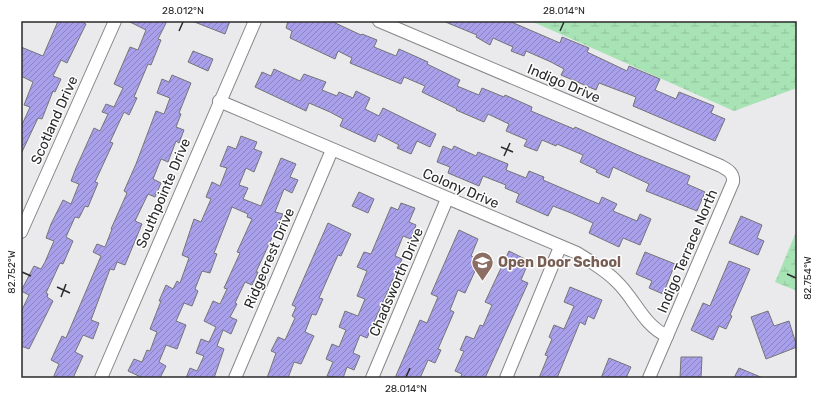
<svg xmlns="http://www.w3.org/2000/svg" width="818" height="399" font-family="Rubik,sans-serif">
<defs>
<pattern id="wetland-marsh" width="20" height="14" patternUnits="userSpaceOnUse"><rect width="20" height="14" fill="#a8e3b5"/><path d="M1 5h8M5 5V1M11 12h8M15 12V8" fill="none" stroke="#91c39c"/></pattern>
<pattern id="building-hatch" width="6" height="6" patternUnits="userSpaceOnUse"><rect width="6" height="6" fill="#a9a0ec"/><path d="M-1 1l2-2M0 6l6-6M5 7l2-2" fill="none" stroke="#8a83bf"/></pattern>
</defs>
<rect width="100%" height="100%" fill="#eaeaed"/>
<!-- wetland -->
<g fill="url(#wetland-marsh)">
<path d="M531,21H797V88L734,111Z"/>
<path d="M797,230V291L775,282Z"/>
</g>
<!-- building -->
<g fill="url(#building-hatch)" stroke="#747477">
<path d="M58,21H80L86,24L67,63L61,60L53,76L61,79L55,92L53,91L42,119L38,118L21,154V127L30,107L24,105L33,82L21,76V47L43,56Z"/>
<path d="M128,21H167L158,39L161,40L151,65L148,64L134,97L137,98L129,115L124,112L110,142L113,143L95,182L98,183L88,207L85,206L79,218L75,217L66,237L73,241L63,264L60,263L46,293L48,294L47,297L53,301L29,349L21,346V312L29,295L21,291L34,266L41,269L45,262L54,241L46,238L51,224L63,200L71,204L79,184L71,181L76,168L94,128L100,131L108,114L102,112L106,104L114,107L123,88L114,84L130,47L138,50L146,30Z"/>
<path d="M192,21H230L225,34Z"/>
<path d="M288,21H331L361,35L362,34L377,40L374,47L396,56L399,49L428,62L427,64L460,80L457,86L479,95L482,88L504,97L505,95L532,107L531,111L574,129L575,127L636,154L690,176L687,184L705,192L697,211L646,191L649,184L613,167L609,178L596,172L597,170L580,162L583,155L557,144L556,146L542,140L537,151L524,146L527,140L506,131L509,124L488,114L484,122L456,110L457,109L422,92L425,86L404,77L401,84L350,63L352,58L338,51L335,59L290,38L292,31L286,28Z"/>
<path d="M443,21H509L560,43L562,37L589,48L587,52L627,71L629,66L660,79L655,90L676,99L679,92L714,106L711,113L725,119L715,141L633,106L636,97L599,83L596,90L561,75L564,69L551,62L526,51L524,56L511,51L513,47L493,38L490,45L476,37L477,35Z"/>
<path d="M193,51L213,59L208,71L188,62Z"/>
<path d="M274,69L300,81L304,74L326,82L322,90L337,96L339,92L353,98L356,91L370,98L365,109L379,116L383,108L436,134L430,147L417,141L411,154L397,148L399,145L378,134L375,142L340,126L343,119L330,112L309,103L306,111L255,87L262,72L271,76Z"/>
<path d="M172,75L191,83L179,113L181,114L176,127L184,130L179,143L176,141L168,162L161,159L153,179L161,183L155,197L148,194L135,221L142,224L125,265L117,262L114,270L110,269L91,320L99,323L93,339L83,335L75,352L83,356L73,378H53L59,364L51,360L62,336L66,338L101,256L93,252L97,244L105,247L112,229H111L127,193L124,191L136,164L156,111L164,114L170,98L157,93L162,79L169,82Z"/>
<path d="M241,136L257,142L254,149L262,152L254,172L246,168L239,185L248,188L243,199L261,206L281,158L296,164L290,177L298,180L292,193L284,189L275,212L283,214L256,272H258L252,285L245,282L235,303L237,304L230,317L237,320L231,334L223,330L217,346L224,349L214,378H186L190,368L197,371L204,356L196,353L201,339L209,342L216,327L204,321L213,301L220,304L227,289L224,288L240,253L237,252L252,219L247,217L248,214L232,207L214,253L217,254L210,273L202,271L195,289L198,291L192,306L184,303L176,321L186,325L177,349L166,345L159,362L166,366L160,378H143L128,371L134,359L142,362L147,350L150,351L157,332L150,329L161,301H159L166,285L173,289L177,281L180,283L189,258L182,255L194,219L201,222L211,199L206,197L212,182L220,186L227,168L220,166L228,146L236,149Z"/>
<path d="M443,146L452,150L454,146L476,156L478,152L508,164L506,170L526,178L529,171L544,177L543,180L599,204L602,197L617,204L613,211L637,221L640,214L651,219L640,245L623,238L619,247L589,233L593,223L571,213L553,206L548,216L516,202L519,194L505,188L506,185L483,176L479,186L448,173L450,167L437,162Z"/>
<path d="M359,192L374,199L368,213L352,206Z"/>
<path d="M401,203L415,208L409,222L416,225L411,239L403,236L395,256L402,259L367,338L360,335L353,353L360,356L354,370L347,367L343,378L327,376L333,362L326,359L332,344L339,347L346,330L339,327L345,311L358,316L365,299L357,296L367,271L357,267L364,252L371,254L391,207L398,210Z"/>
<path d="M741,216L762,225L757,238L764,241L758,255L729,243Z"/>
<path d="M328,223L351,234L341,256L338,255L319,298L323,299L316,315L312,314L305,332L314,336L301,364L294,362L288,378H267L276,353L271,351L278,337L285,340L295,318L292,316L296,307L292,305Z"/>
<path d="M459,230L478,239L471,256L480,260L465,293L458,290L450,310L454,312L438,349L441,350L435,363L428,360L420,378H395L420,320L427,323L438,297L431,294Z"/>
<path d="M509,251L529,261L521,280L528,283L485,378H460L462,374L455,371L464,351L460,350L466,336L474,339L480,325L483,326L492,305L485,302Z"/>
<path d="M645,252L675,264L663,294L649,288L652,281L636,274Z"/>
<path d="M729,261L750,269L730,315L732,316L726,329L719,326L713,340L691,330L703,303L710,306Z"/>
<path d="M570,287L602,300L594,319L588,316L585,325L580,322L557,378H539L548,356L545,355L552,339L549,337L554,325L564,329L574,306L564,302Z"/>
<path d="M768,311L774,326L789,321L797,347L766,359L751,317Z"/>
<path d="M681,357H702L701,378H680Z"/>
<path d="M609,358L631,367L626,378H601Z"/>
<path d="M739,368L763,378H734Z"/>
</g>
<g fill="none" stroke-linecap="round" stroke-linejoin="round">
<defs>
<g id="minor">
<path d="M379,21L721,166C728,170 734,173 733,182L649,378"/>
<path d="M219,101L577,253C591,262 606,270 617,282C635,299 643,325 667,336"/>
<path d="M21,232L115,21"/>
<path d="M101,378L255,21"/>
<path d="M235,378L332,150"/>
<path d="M372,378L447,199"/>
<path d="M506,378L560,247"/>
</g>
</defs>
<!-- minor casing -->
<use href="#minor" stroke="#87878a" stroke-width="14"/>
<!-- minor -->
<use href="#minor" stroke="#fff" stroke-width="12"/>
</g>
<!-- ticks -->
<path fill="none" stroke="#2a2a2b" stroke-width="1.5" d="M179,31L183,22M560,31L564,22M501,147L513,152M504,156L510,143M22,272L31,276M787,274L796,278M57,287L70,293M61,297L66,284M406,377L410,368"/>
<!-- icons -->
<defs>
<symbol id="school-pin" viewBox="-11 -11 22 30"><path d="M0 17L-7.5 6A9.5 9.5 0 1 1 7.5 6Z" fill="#8d6e63" stroke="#fff"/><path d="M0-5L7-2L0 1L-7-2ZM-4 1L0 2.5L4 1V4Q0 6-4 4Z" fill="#fff"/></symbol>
</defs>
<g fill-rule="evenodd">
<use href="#school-pin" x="470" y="250" width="25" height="34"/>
</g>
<g text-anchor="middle" stroke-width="3" stroke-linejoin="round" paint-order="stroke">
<!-- street labels -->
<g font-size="14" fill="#2a2a2b" stroke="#fff">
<text transform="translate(564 83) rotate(23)" y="5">Indigo Drive</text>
<text transform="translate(54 120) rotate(-66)" y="5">Scotland Drive</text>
<text transform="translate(461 188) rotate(23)" y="5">Colony Drive</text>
<text transform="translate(163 193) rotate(-67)" y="5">Southpointe Drive</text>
<text transform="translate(687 251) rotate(-67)" y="5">Indigo Terrace North</text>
<text transform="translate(269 258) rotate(-67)" y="5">Ridgecrest Drive</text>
<text transform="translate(396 282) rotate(-67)" y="5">Chadsworth Drive</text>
</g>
<!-- education labels -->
<g font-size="14" font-weight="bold" fill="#785e54" stroke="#fff" text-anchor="start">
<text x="498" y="267">Open Door School</text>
</g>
</g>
<!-- border -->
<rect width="818" height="399" fill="none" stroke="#ffffff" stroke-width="44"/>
<rect x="22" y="22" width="774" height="355" fill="none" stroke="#2a2a2b" stroke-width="1.5"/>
<g font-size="10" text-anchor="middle" fill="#2a2a2b">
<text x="183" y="14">28.012°N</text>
<text x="564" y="14">28.014°N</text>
<text transform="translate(11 272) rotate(-90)" y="4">82.752°W</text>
<text transform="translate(807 278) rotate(-90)" y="4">82.754°W</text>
<text x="406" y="392">28.014°N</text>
</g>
</svg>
